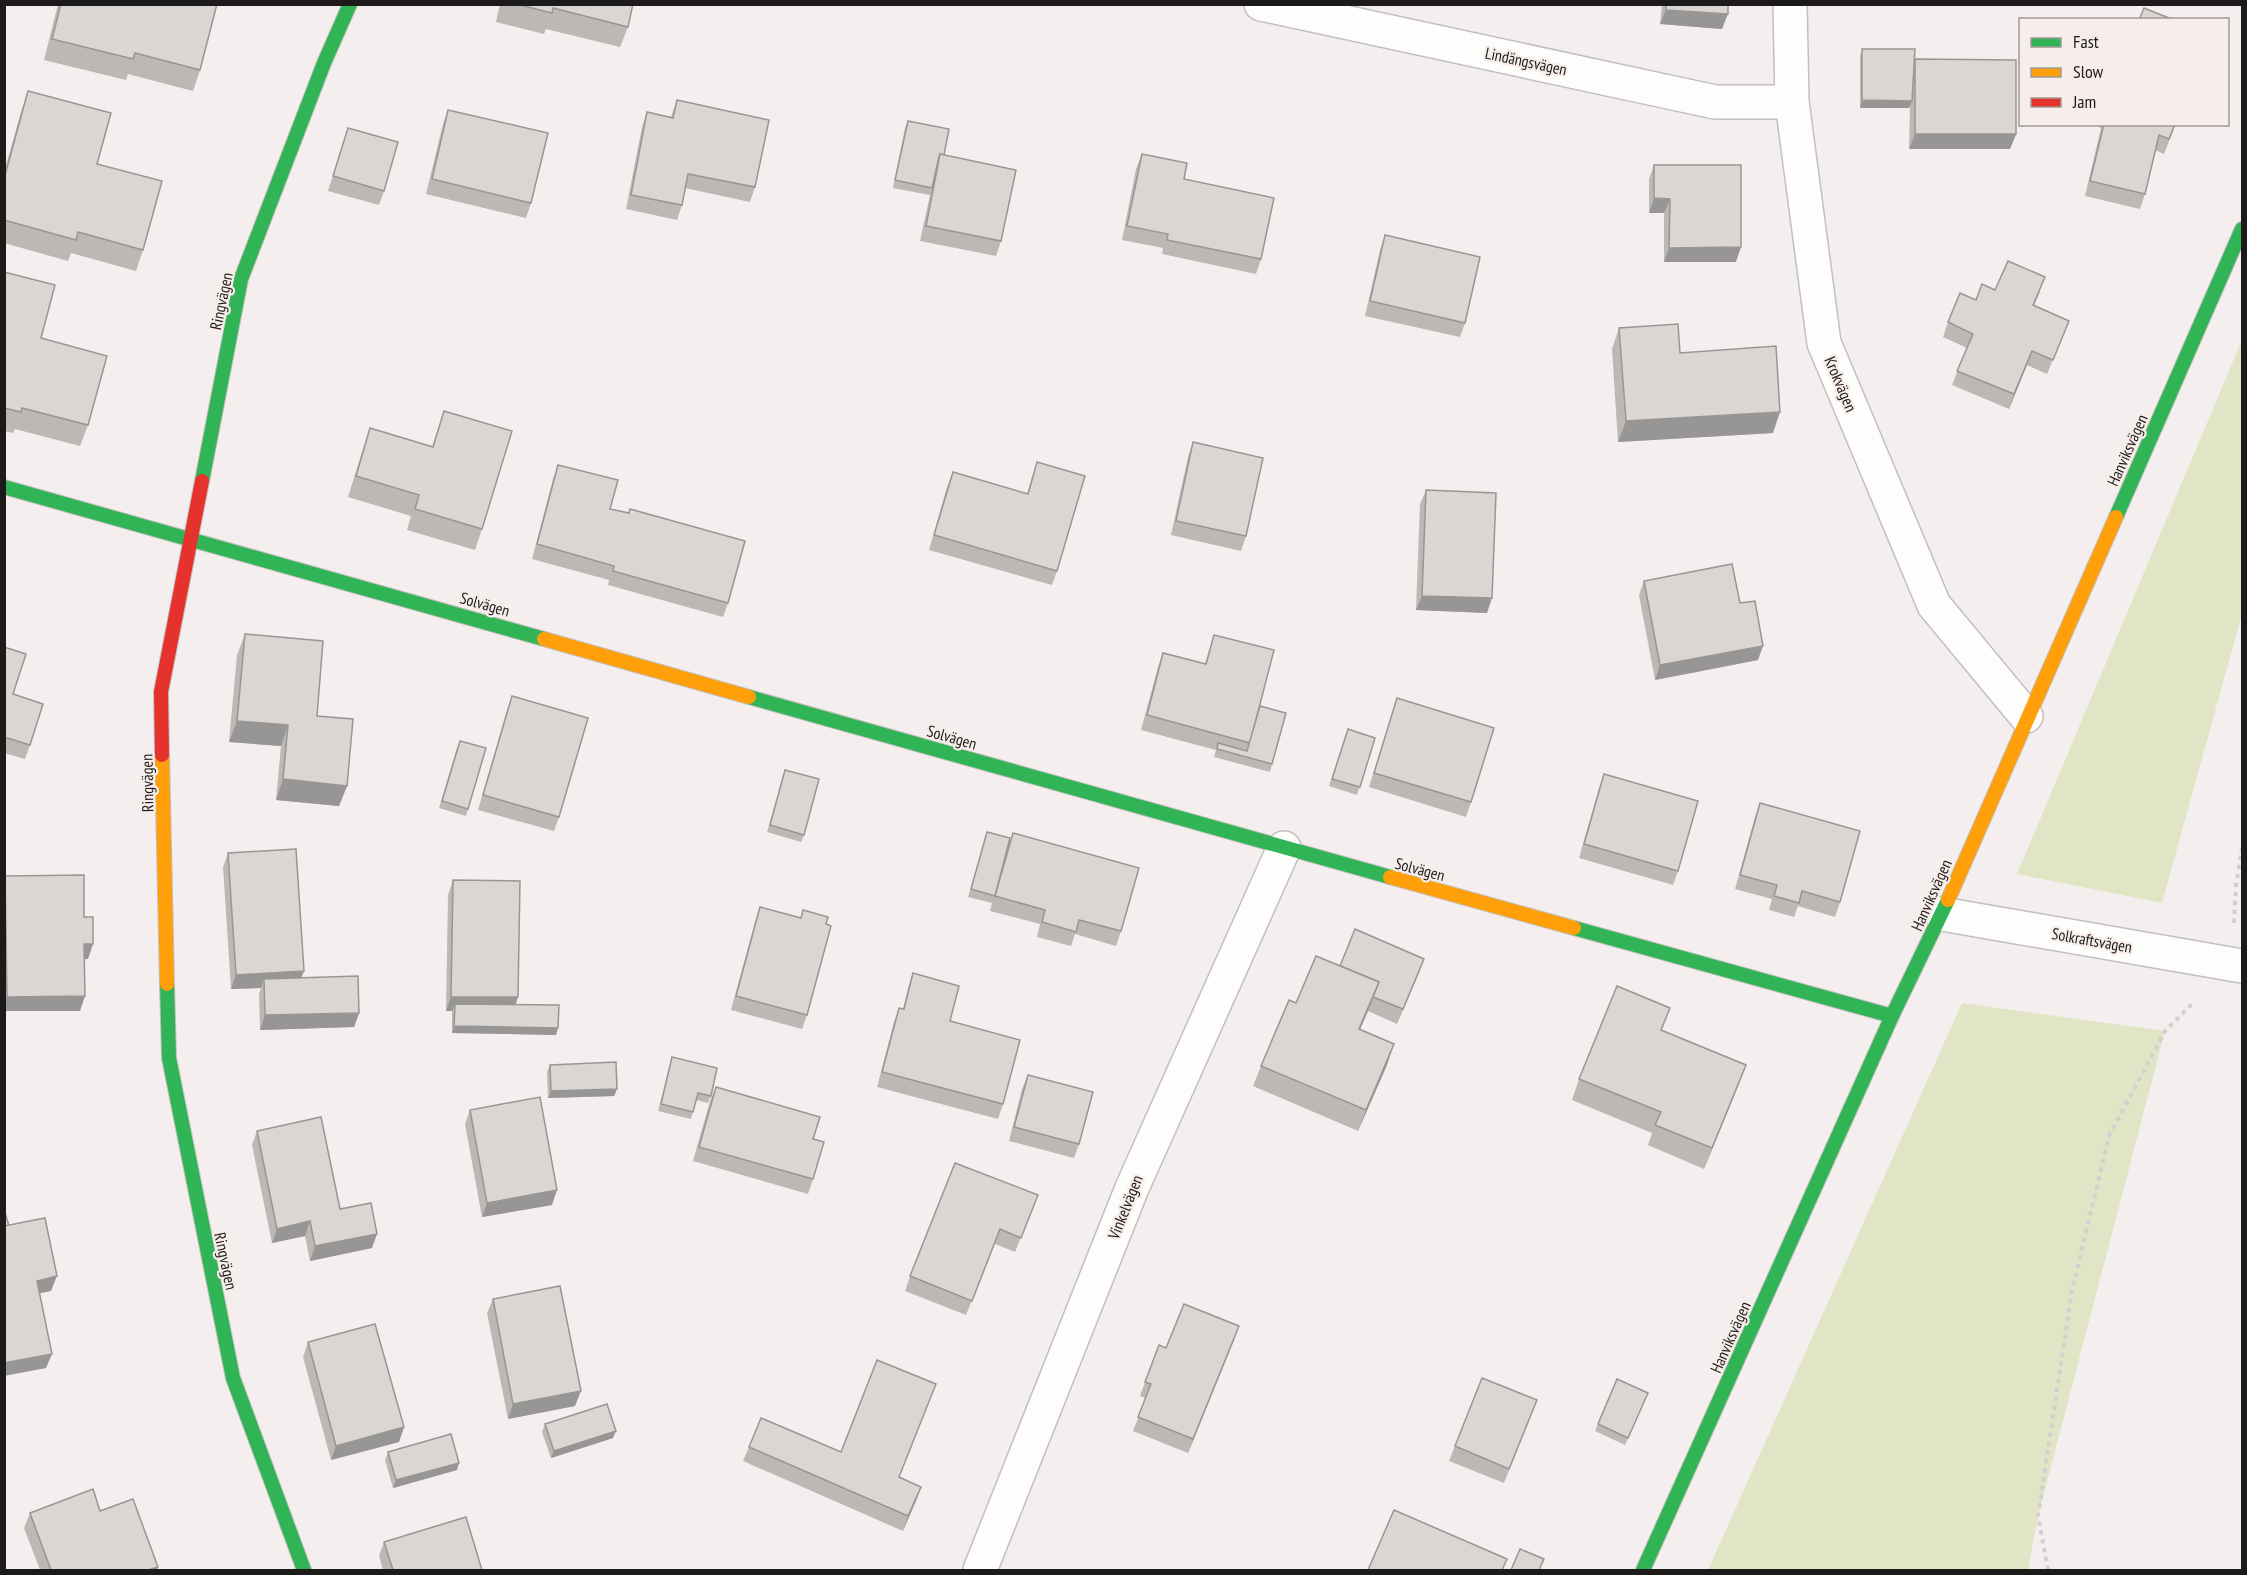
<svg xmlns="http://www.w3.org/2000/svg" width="2247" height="1575" font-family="'PT Sans Narrow',sans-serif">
<rect width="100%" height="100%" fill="#f4efee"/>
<!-- green -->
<g fill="#dfe5c5">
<path d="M2242,340V614L2162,903L2017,874Z"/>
<path d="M1962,1003L2165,1031L2038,1516L2028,1570H1708Z"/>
</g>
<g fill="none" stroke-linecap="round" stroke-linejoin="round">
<defs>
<g id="street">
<path d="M1261,4L1715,102H1792"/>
<path d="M1790,4L1792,102L1824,343L1934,605L2026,716"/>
<path d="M1942,914L2242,966"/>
<path d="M980,1570L1132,1188L1284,848"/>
</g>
<g id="fast">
<path d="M202,481L241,279L324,63L350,4"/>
<path d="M4,487L544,639"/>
<path d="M2116,517L2242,229"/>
<path d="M749,697L1390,877"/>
<path d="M1574,928L1892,1016"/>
<path d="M167,984L169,1058L233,1378L304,1570"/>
<path d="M1643,1570L1892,1016L1948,900"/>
</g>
<g id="slow">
<path d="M544,639L749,697"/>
<path d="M162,755L167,984"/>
<path d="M1390,877L1574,928"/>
<path d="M1948,900L2116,517"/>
</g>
<path id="jam" d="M162,755L161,692L202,481"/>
</defs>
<!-- street casing -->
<use href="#street" stroke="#c2bfbe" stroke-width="36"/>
<!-- fast casing -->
<use href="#fast" stroke="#c2bfbe" stroke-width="16"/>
<!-- slow casing -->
<use href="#slow" stroke="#c2bfbe" stroke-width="16"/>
<!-- jam casing -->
<use href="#jam" stroke="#c2bfbe" stroke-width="16"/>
<!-- path -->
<g stroke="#d2d0cf" stroke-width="4" stroke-dasharray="4.5 4.5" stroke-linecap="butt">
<path d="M2234,923L2236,886L2242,848"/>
<path d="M2048,1570L2038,1516L2072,1290L2109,1136L2165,1031L2194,1002"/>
</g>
<!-- street -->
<use href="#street" stroke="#fdfdfc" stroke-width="33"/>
<!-- fast -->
<use href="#fast" stroke="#30b455" stroke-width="14"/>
<!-- slow -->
<use href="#slow" stroke="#ff9f0a" stroke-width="14"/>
<!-- jam -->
<use href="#jam" stroke="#e5322d" stroke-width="14"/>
</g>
<!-- wall -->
<g fill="#bbb8b6">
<path d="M58,4H217L200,70L193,91L128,74L126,80L44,60Z"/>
<path d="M500,4H633L628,27L620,47L546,29L544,34L496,22Z"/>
<path d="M1662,4H1728L1722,29L1660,24Z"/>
<path d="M1862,49L1914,61L2016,134L2010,149H1909L1910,107L1860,108V56Z"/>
<path d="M28,91L97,164L143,250L136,271L71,253L68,261L4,243V172L21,112Z"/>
<path d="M677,100L755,187L750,202L685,188L682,205L677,220L626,209L642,127L647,112L671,117Z"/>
<path d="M448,110L531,203L526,218L426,194L443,124Z"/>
<path d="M908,121L944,155L1001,241L996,256L920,241L930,195L893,188L905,128Z"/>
<path d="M2097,124H2176L2164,154L2155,150L2145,194L2140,209L2085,196L2101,128L2097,126Z"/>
<path d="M348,128L384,191L379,205L328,191Z"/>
<path d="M1142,154L1184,179L1261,259L1256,274L1162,254L1163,248L1122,240L1136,169Z"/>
<path d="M1654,165L1736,262H1664V213H1649V179Z"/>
<path d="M1385,235L1465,323L1460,337L1365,316L1380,250Z"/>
<path d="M4,272L88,425L80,446L15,429L13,433L4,431Z"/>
<path d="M1995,290L2040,292L2034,306L2069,321L2047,374L2027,365L2009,409L1952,385L1967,348L1943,337L1948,322L1976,300Z"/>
<path d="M1619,328L1680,353L1773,433L1618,442L1612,349Z"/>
<path d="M444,411L482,529L475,550L407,530L411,516L348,497L363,449L370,428L432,447Z"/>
<path d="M1193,442L1246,536L1241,551L1171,535L1188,457Z"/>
<path d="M1037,462L1057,571L1052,585L929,550L947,487L953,472L1027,494Z"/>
<path d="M558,465L610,509L728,603L723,617L608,585L609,580L532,559L553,479Z"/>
<path d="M1426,490L1487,613L1416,610L1420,504Z"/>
<path d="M1644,581L1740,603L1758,660L1655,680L1639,595Z"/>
<path d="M245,634L347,786L339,806L276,800L281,746L229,742L237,655Z"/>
<path d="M1214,635L1260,706L1272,764L1270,772L1214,757L1216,750L1141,730L1158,667L1163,653L1205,664Z"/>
<path d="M4,647L13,694L30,745L25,759L4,753Z"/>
<path d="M512,696L559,817L554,831L478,810L507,710Z"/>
<path d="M1397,698L1471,802L1466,817L1369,787Z"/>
<path d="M1348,729L1375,738L1357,795L1329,786Z"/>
<path d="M457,748L468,809L466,816L439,808Z"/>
<path d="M785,770L804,835L801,842L767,832Z"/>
<path d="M1604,774L1678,871L1673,885L1579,858L1599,788Z"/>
<path d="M1760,803L1840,902L1835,917L1798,906L1794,917L1769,910L1772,899L1735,889L1755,817Z"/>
<path d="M987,832L1009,845L1013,833L1121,931L1116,946L1075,934L1071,946L1037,937L1040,924L990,911L992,903L968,897Z"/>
<path d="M228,853L301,978L359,1013L354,1027L260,1030L259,994L261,988L231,989L223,867Z"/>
<path d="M5,876L84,917L88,959H85L80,1011H4Z"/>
<path d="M453,880L515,1004L556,1035L452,1033V1011H446L448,895Z"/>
<path d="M760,907L800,918L803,910L807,1015L802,1029L731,1010L755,922Z"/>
<path d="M1424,959L1397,1024L1368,1011L1360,1029L1387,1065L1358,1131L1253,1086L1261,1066L1296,1003L1340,966Z"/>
<path d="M913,973L950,1021L1003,1104L998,1119L877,1087L894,1022L899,1008L903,1009L908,988Z"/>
<path d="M1662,1030L1738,1086L1704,1169L1648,1145L1652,1133L1572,1100L1579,1079Z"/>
<path d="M672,1057L711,1096L708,1103L696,1100L691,1119L658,1111Z"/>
<path d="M550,1065L617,1089L614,1096L548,1098L547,1072Z"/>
<path d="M1028,1075L1079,1144L1074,1158L1009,1141L1022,1089Z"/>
<path d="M716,1087L813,1139V1179L808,1194L693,1161L710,1101Z"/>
<path d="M470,1110L552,1205L482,1217L465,1124Z"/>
<path d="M257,1131L340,1209L372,1248L310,1261L305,1236L272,1243L252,1145Z"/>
<path d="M1032,1209L1015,1252L995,1244L966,1315L905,1291L910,1276Z"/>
<path d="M493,1299L575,1406L508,1419L487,1313Z"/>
<path d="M1234,1340L1188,1453L1133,1431L1146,1398L1140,1396L1145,1382L1166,1348Z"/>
<path d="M308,1342L404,1427L399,1442L331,1460L303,1357Z"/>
<path d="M1648,1393L1625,1445L1595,1431L1598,1424Z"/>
<path d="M1537,1400L1504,1483L1449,1461L1455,1446Z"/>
<path d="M545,1424L613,1438L551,1458L542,1432Z"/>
<path d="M749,1447L899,1477L921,1487L903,1531L743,1461Z"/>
<path d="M388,1452L457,1470L393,1488L385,1460Z"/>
<path d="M100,1511L158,1567L157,1570H40L24,1528L30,1513Z"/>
<path d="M384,1542L482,1570H383L379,1556Z"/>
</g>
<!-- shaded-wall -->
<g fill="#989694">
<path d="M1666,10L1728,14L1722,29L1660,24Z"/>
<path d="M1862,100L1912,101L1909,108H1860Z"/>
<path d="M1915,134H2016L2010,149H1909Z"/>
<path d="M1654,198L1670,199L1664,213H1649Z"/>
<path d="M1741,247L1736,262H1664L1669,248Z"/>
<path d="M2032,351L2027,365L2009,409L2014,394Z"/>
<path d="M1780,412L1773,433L1618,442L1626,421Z"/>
<path d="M1422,596L1492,598L1487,613L1416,610Z"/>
<path d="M1763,646L1758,660L1655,680L1660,665Z"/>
<path d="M237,721L288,725L281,746L229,742Z"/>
<path d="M283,779L347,786L339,806L276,800Z"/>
<path d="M84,944H93L88,959H79Z"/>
<path d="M1424,959L1419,973L1397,1024L1403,1009Z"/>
<path d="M304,971L298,986L264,979L261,988L231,989L236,975Z"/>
<path d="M1379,982L1368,1011L1351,1050L1359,1029Z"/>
<path d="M85,996L80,1011H4V1002L7,997Z"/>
<path d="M451,997H518L513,1012L455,1004L452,1011H446Z"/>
<path d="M359,1013L354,1027L260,1030L265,1015Z"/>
<path d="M454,1026L558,1028L556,1035L452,1033Z"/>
<path d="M1394,1044L1387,1065L1358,1131L1366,1110Z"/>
<path d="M1746,1065L1738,1086L1704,1169L1712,1148Z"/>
<path d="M617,1089L614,1096L548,1098L551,1091Z"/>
<path d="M557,1190L552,1205L482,1217L487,1203Z"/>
<path d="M310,1221L305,1236L272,1243L277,1229Z"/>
<path d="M377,1234L372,1248L310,1261L315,1246Z"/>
<path d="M57,1276L51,1291L32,1295L37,1281Z"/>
<path d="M1239,1326L1234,1340L1188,1453L1193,1439Z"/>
<path d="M52,1354L46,1368L4,1376V1363Z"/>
<path d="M581,1391L575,1406L508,1419L513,1404Z"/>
<path d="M404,1427L399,1442L331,1460L336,1446Z"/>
<path d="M616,1431L613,1438L551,1458L554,1451Z"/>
<path d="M459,1463L457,1470L393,1488L396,1480Z"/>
<path d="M921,1487L916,1501L903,1531L908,1516Z"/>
<path d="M158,1567L157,1570H148Z"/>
</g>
<!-- building -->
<g fill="#d9d6d4" stroke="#989694" stroke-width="1.5">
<path d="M61,4H217L200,70L135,53L133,59L52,39Z"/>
<path d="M516,4H633L628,27L553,8L552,13Z"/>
<path d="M1666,4H1728V14L1666,10Z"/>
<path d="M2144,8L2174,20H2139Z"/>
<path d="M1862,49H1915L1912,101L1862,100Z"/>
<path d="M1915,59L2016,60V134H1915Z"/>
<path d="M28,91L111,113L97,164L162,181L143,250L78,232L76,240L4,220V179Z"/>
<path d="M677,100L769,120L755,187L688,174L682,205L631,195L647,112L673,118Z"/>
<path d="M448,110L548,133L531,203L432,179Z"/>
<path d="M908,121L949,129L944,155L940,154L938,161L932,188L895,180Z"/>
<path d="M2104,124H2175L2169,139L2159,135L2145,194L2090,181Z"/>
<path d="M348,128L398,142L384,191L333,176Z"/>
<path d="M940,154L1016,170L1001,241L926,226Z"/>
<path d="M1142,154L1187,163L1184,179L1274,198L1261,259L1167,240L1168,234L1127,226Z"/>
<path d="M1654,165H1741V247L1669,248L1670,199L1654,198Z"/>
<path d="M1385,235L1480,257L1465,323L1370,301Z"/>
<path d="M2008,261L2045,277L2033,305L2069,321L2053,360L2032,351L2014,394L1957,371L1973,334L1948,322L1960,293L1976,300L1982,284L1995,290Z"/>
<path d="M4,272L55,285L41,338L107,356L88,425L22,408L21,412L4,408Z"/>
<path d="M1678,324L1680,353L1776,346L1780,412L1626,421L1619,328Z"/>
<path d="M444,411L512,431L482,529L415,509L419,495L356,476L370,428L433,447Z"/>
<path d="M1193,442L1263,458L1246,536L1176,521Z"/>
<path d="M1037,462L1085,476L1057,571L934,535L953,472L1028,494Z"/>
<path d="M558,465L618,480L610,509L629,513L630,509L745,541L728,603L613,571L614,566L537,544Z"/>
<path d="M1426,490L1496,493L1492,598L1422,596Z"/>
<path d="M1732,564L1740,603L1755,601L1763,646L1660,665L1644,581Z"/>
<path d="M245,634L323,641L317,716L353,719L347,786L283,779L288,725L237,721Z"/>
<path d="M1214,635L1274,650L1250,743L1147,715L1163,653L1206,664Z"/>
<path d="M4,647L26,654L13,694L43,704L30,745L4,737Z"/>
<path d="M512,696L588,718L559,817L483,795Z"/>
<path d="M1397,698L1494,728L1471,802L1374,773Z"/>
<path d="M1260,706L1286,713L1272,764L1217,749L1218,743L1247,751Z"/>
<path d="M1348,729L1375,738L1360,787L1332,779Z"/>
<path d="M460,741L486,748L468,809L442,801Z"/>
<path d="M785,770L819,779L804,835L770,825Z"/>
<path d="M1604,774L1698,801L1678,871L1584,844Z"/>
<path d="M1760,803L1860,831L1840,902L1802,891L1799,903L1774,896L1777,885L1740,875Z"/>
<path d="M987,832L1010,838L995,896L971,889Z"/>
<path d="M1013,833L1139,868L1121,931L1079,920L1076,932L1042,922L1045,910L995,896Z"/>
<path d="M296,849L304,971L236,975L228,853Z"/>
<path d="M84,875V917H93V944H84L85,996L7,997L5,876Z"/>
<path d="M453,880L520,881L518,997H451Z"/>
<path d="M760,907L801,918L803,910L828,917L826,924L831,926L807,1015L736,996Z"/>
<path d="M1355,929L1424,959L1403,1009L1373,997L1379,982L1340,966Z"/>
<path d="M1316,956L1379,982L1359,1029L1394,1044L1366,1110L1261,1066L1289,1000L1296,1003Z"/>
<path d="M913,973L959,986L950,1021L1020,1040L1003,1104L882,1072L899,1008L904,1009Z"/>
<path d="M358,976L359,1013L265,1015L264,979Z"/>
<path d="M1617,986L1670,1008L1661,1030L1746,1065L1712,1148L1655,1125L1661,1112L1579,1079Z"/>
<path d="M455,1004L559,1005L558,1028L454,1026Z"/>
<path d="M672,1057L717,1068L711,1096L698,1093L693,1112L661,1104Z"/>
<path d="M616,1062L617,1089L551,1091L550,1065Z"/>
<path d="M1028,1075L1093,1092L1079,1144L1014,1127Z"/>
<path d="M716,1087L820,1117L813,1139L824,1142L813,1179L699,1147Z"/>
<path d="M540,1097L557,1190L487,1203L470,1110Z"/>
<path d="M321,1117L340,1209L371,1203L377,1234L315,1246L310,1221L277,1229L257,1131Z"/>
<path d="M955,1163L1038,1195L1021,1238L1000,1229L972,1301L910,1276Z"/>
<path d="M4,1209L9,1226H4Z"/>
<path d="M45,1218L57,1276L37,1281L52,1354L4,1363V1226Z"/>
<path d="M560,1286L581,1391L513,1404L493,1299Z"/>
<path d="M1184,1304L1239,1326L1193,1439L1138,1417L1151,1384L1145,1382L1159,1345L1166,1348Z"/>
<path d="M375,1324L404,1427L336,1446L308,1342Z"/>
<path d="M877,1360L936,1384L899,1477L921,1487L908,1516L749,1447L761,1418L841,1452Z"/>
<path d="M1482,1378L1537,1400L1509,1469L1455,1446Z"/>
<path d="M1617,1379L1648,1393L1628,1438L1598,1424Z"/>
<path d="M607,1404L616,1431L554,1451L545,1424Z"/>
<path d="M451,1434L459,1463L396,1480L388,1452Z"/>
<path d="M93,1489L100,1511L133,1499L158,1567L148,1570H51L30,1513Z"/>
<path d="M1394,1510L1507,1559L1502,1570H1368Z"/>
<path d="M466,1517L482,1570H393L384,1542Z"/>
<path d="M1520,1549L1544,1559L1539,1570H1511Z"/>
</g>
<g text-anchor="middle" stroke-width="4.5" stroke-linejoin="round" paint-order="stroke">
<!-- street labels -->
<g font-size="16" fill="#1d1b19" stroke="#f7eeeb">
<text transform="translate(1526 61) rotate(12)" y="6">Lindängsvägen</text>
<text transform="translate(221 301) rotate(-78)" y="6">Ringvägen</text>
<text transform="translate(1841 384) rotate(67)" y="6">Krokvägen</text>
<text transform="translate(2127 450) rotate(-66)" y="6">Hanviksvägen</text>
<text transform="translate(485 604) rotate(16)" y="6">Solvägen</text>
<text transform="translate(952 737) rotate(16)" y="6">Solvägen</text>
<text transform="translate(147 783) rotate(-91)" y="6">Ringvägen</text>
<text transform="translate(1420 869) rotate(15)" y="6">Solvägen</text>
<text transform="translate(1931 895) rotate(-66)" y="6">Hanviksvägen</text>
<text transform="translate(2092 940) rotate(10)" y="6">Solkraftsvägen</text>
<text transform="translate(1125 1207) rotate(-68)" y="6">Vinkelvägen</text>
<text transform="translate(226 1261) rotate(78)" y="6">Ringvägen</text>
<text transform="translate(1730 1337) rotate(-66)" y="6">Hanviksvägen</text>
</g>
</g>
<!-- border -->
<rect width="2247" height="1575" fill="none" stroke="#1d1b19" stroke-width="12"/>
<!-- legend -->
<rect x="2019" y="18" width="210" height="108" fill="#f7eeeb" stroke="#a09a97" stroke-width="1.5"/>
<rect x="2031" y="38" width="30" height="9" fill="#30b455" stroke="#a09a97" stroke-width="1.5"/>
<text x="2073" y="48" font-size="18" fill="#1d1b19">Fast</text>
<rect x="2031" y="68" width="30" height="9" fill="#ff9f0a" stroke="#a09a97" stroke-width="1.5"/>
<text x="2073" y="78" font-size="18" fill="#1d1b19">Slow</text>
<rect x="2031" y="98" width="30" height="9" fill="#e5322d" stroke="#a09a97" stroke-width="1.5"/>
<text x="2073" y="108" font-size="18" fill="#1d1b19">Jam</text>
</svg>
